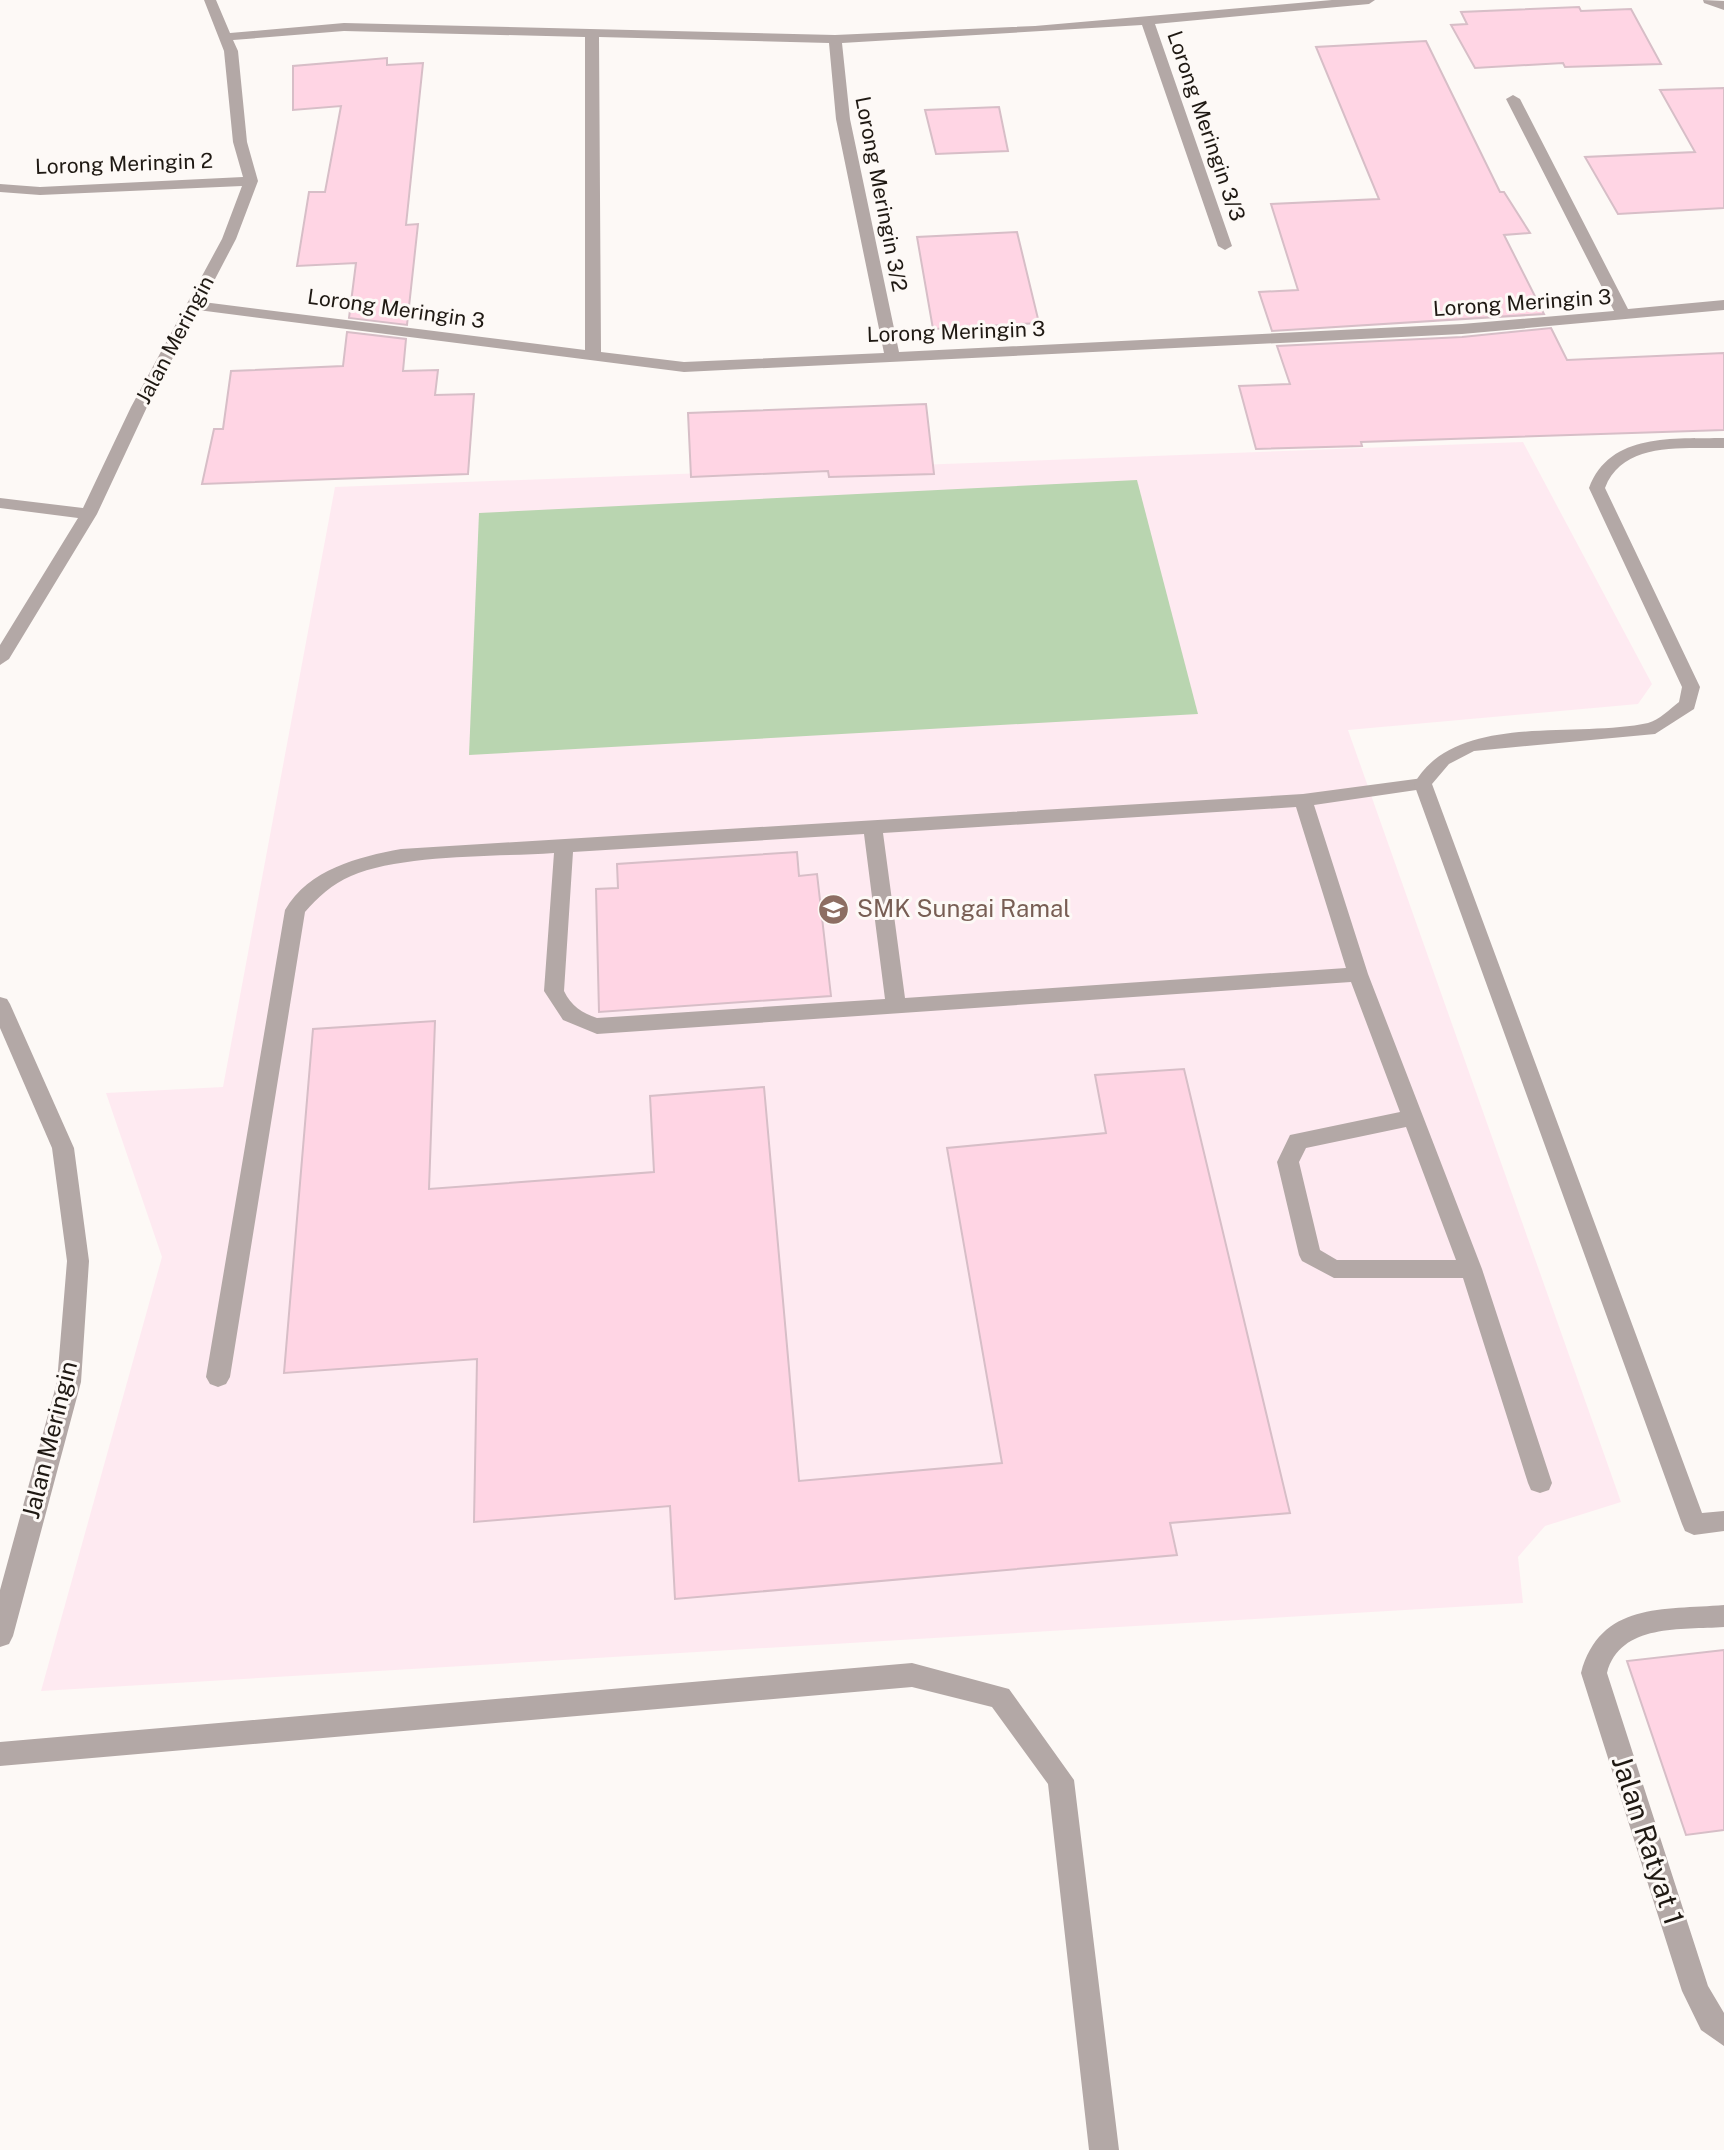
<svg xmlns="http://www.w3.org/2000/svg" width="1724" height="2150" font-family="'Public Sans',sans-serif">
<rect width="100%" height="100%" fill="#fdf9f6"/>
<!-- education -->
<path fill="#feeaf1" d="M1523,442L1652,684L1638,704L1348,730L1621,1502L1545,1526L1518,1557L1523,1603L41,1691L162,1257L106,1093L223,1087L335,487Z"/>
<!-- green -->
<path fill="#b9d5b0" d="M1137,480L1198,714L469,755L479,513Z"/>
<!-- building -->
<g fill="#ffd5e4" stroke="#d7bec7" stroke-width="2">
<path d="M1579,7L1581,11L1631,9L1661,64L1565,67L1563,63L1475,68L1451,25L1467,24L1461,12Z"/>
<path d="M1426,41L1500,192H1504L1530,233L1504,235L1544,314L1272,331L1259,292L1298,290L1271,204L1379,199L1316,47Z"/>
<path d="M387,58V65L423,63L406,225L418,224L407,325L349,318L356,263L297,266L309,192H325L341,106L293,110V66Z"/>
<path d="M1724,88V208L1618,214L1585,157L1695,152L1660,90Z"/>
<path d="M999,107L1008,151L936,154L925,110Z"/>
<path d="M1017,232L1039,323L933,329L917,237Z"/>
<path d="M1551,328L1567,360L1724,353V430L1361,442L1362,446L1256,449L1239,386L1290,384L1277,346L1462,337Z"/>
<path d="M347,332L406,339L403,371L438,370L435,395L474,394L468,474L202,484L214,429H223L231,371L343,366Z"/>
<path d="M926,404L934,474L829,477L828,471L691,477L688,413Z"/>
<path d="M797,852L799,876L817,874L831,996L599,1012L596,889L618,888L617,864Z"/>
<path d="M435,1021L429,1189L654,1172L650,1096L764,1087L799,1481L1002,1463L947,1148L1106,1133L1095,1075L1184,1069L1290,1513L1170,1523L1177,1555L675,1599L670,1506L474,1522L477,1359L284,1373L313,1029Z"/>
<path d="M1724,1650V1830L1686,1835L1627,1661Z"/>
</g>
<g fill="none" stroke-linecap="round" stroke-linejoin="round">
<!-- lane -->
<g fill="#b3a8a6" fill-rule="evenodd">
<path d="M1423,778L1430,780L1432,784L1430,788L1314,805L1368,974L1482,1269L1552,1483L1549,1490L1540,1493L1531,1490L1528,1483L1463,1278H1334L1302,1261L1299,1255L1277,1162L1290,1135L1400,1112L1351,982L597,1034L563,1020L544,991L554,853C497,857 401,854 351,876C332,884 318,897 305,912L230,1377L226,1384L218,1387L210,1384L206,1377L285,910C309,869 358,857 401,849L1303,794ZM1296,807L1346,968L905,998L883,833ZM864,834L885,999L597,1018C582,1013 571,1006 564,991L573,852ZM1406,1127L1456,1260H1337L1320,1250L1299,1162L1306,1148Z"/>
<path d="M912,1663L1009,1689L1074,1780L1119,2150H1089L1048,1784L992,1707L912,1687L0,1766V1742Z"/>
</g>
<!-- street -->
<g fill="#b3a8a6" fill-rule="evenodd">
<path d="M204,0H216L230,33L344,23L835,35L1035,26L1332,0H1375L1369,4L1155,24L1232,246L1225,250L1218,246L1142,25L842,43L850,119L899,352L1462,324L1614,311L1506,99L1513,95L1520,99L1628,309L1724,300V310L1462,334L684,372L198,310L147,407L97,514L9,659L0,665V645L78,518L0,508V498L83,508L131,407L222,239L242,186L40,195L0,192V184L40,187L243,177L233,142L224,51ZM344,31L585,37V350L203,302L236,239L258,181L247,142L238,51L233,40ZM599,37L829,43L836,119L884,353L684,362L601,352Z"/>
<path d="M1703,0L1724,1V10L1704,3Z"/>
<path d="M1724,438V448C1682,449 1623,441 1605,488L1700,687L1694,709L1655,734L1474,751L1449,764L1432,784L1702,1513L1724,1511V1531L1694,1535L1685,1531L1682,1524L1414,784C1455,711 1576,739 1648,723C1659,720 1670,709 1679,702L1682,687L1589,488C1610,432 1674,439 1724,438Z"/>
<path d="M0,997L7,999L10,1004L74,1148L89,1261L81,1382L13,1636L9,1644L0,1647V1590L57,1382L67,1261L52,1148L0,1028Z"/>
<path d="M1724,1605V1627C1682,1630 1620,1623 1607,1673L1708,1986L1724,2013V2046L1701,2030L1682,1991L1581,1673C1600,1602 1663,1610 1724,1605Z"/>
</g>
</g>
<!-- icons -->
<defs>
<symbol id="school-disc" viewBox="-11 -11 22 22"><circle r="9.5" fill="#8d6e63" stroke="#fdf9f6"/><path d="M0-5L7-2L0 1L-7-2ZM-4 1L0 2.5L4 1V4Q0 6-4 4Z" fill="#fff"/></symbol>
</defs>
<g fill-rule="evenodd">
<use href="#school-disc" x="816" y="892" width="35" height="35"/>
</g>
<g text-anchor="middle" stroke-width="6" stroke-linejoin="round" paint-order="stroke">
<!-- far-street labels -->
<g font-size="21" fill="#1f1913" stroke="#fdf9f6">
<text transform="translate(1206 126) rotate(71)" y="7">Lorong Meringin 3/3</text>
<text transform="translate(124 164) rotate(-2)" y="7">Lorong Meringin 2</text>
<text transform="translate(881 194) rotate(79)" y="7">Lorong Meringin 3/2</text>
<text transform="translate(1522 303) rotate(-4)" y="7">Lorong Meringin 3</text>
<text transform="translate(396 309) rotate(8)" y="7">Lorong Meringin 3</text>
<text transform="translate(956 332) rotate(-2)" y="7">Lorong Meringin 3</text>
<text transform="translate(175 340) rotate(-62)" y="7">Jalan Meringin</text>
</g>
<!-- education labels -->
<g font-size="24" fill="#785e54" stroke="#fdf9f6" text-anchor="start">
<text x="857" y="917">SMK Sungai Ramal</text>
</g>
<!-- street labels -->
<g font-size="24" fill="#1f1913" stroke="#fdf9f6">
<text transform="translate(50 1440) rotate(-76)" y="8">Jalan Meringin</text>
</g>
<!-- near-street labels -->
<g font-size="28" fill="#1f1913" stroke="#fdf9f6">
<text transform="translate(1648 1840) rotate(72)" y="10">Jalan Ratyat 1</text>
</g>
</g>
</svg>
